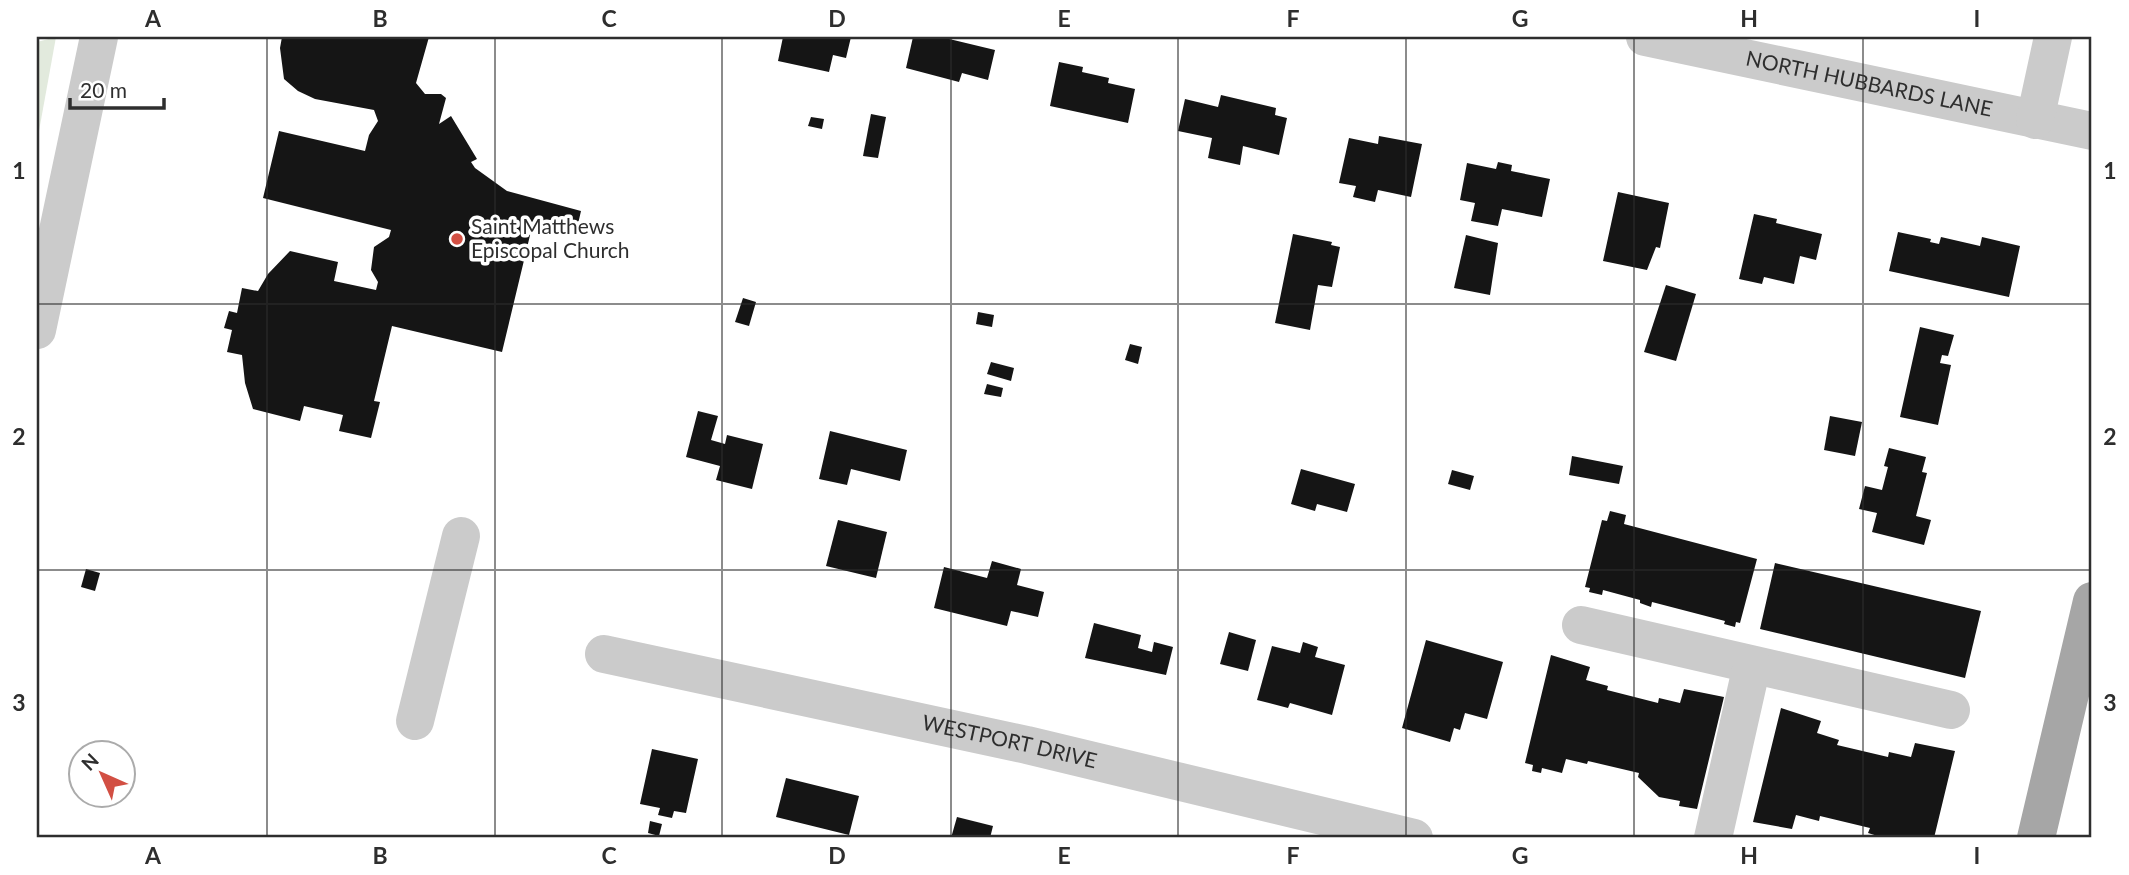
<svg xmlns="http://www.w3.org/2000/svg" width="2129" height="875" font-family="Lato,sans-serif">
<rect width="100%" height="100%" fill="#fff"/>
<!-- green -->
<path fill="#e2eadd" d="M56,37L37,142V42Z"/>
<!-- building -->
<g fill="#151515">
<path d="M282,37H429L416,83L425,94H441L446,98L439,124L451,116L477,159L471,162L475,168L507,191L581,211L575,237L532,227L502,352L392,326L374,401L380,402L371,438L339,431L343,415L304,406L300,421L253,409L245,383L242,355L227,352L232,330L224,328L229,311L237,313L242,288L258,291L268,274L290,251L338,262L334,281L376,290L378,282L371,270L374,247L389,237L391,230L263,198L279,131L365,151L369,135L378,121L374,110L315,99L298,91L284,79L280,48Z"/>
<path d="M783,37H851L846,58L833,55L829,72L778,61Z"/>
<path d="M913,37H941L995,50L988,80L962,73L959,82L906,68Z"/>
<path d="M1059,62L1083,67L1082,72L1109,78L1108,83L1135,89L1128,123L1050,106Z"/>
<path d="M1221,95L1276,108L1275,115L1287,118L1279,155L1243,146L1240,165L1208,158L1212,138L1178,131L1185,99L1218,107Z"/>
<path d="M871,114L886,117L878,158L863,156Z"/>
<path d="M811,117L824,119L822,129L808,126Z"/>
<path d="M1379,136L1422,144L1411,197L1378,190L1375,202L1353,197L1356,186L1339,183L1349,138L1378,144Z"/>
<path d="M1498,162L1512,165L1511,171L1550,179L1542,217L1502,209L1498,226L1471,221L1475,203L1460,200L1467,163L1496,169Z"/>
<path d="M1618,192L1669,203L1660,248L1656,247L1647,270L1603,261Z"/>
<path d="M1754,214L1777,219L1776,223L1822,234L1816,260L1800,256L1794,284L1764,277L1762,284L1739,279Z"/>
<path d="M1898,232L1931,239L1930,242L1939,244L1941,237L1980,246L1982,237L2020,246L2009,297L1889,271Z"/>
<path d="M1293,234L1332,242L1331,245L1340,247L1332,287L1318,285L1310,330L1275,323Z"/>
<path d="M1466,235L1498,243L1490,295L1454,288Z"/>
<path d="M1666,285L1696,294L1676,361L1644,352Z"/>
<path d="M743,298L756,302L749,326L735,322Z"/>
<path d="M978,312L994,315L992,327L976,324Z"/>
<path d="M1920,327L1954,335L1948,356L1942,355L1940,363L1951,365L1938,425L1900,417Z"/>
<path d="M1130,344L1142,347L1138,364L1125,360Z"/>
<path d="M991,362L1014,368L1011,381L987,374Z"/>
<path d="M987,384L1003,388L1001,397L984,394Z"/>
<path d="M698,411L718,416L711,440L725,444L727,435L763,444L752,489L716,480L720,466L686,457Z"/>
<path d="M1830,416L1862,422L1855,456L1824,450Z"/>
<path d="M830,431L907,450L900,481L851,469L847,485L819,479Z"/>
<path d="M1889,448L1926,457L1922,472L1927,473L1916,516L1931,520L1924,545L1872,532L1877,513L1859,509L1865,486L1882,490L1888,467L1884,466Z"/>
<path d="M1572,456L1623,466L1619,484L1569,475Z"/>
<path d="M1301,469L1355,484L1347,512L1317,504L1315,511L1291,504Z"/>
<path d="M1452,470L1474,476L1470,490L1448,484Z"/>
<path d="M1610,511L1626,515L1624,524L1757,559L1740,623L1736,622L1735,627L1724,624L1725,621L1652,602L1651,607L1640,603V600L1603,590L1602,595L1589,592L1590,588L1585,587L1602,520L1607,521Z"/>
<path d="M838,520L887,532L876,578L826,566Z"/>
<path d="M992,561L1021,569L1017,585L1044,592L1038,617L1011,611L1007,626L934,608L944,567L987,578Z"/>
<path d="M1775,563L1981,611L1965,678L1760,629Z"/>
<path d="M86,569L100,573L95,591L81,587Z"/>
<path d="M1094,623L1141,635L1138,648L1152,652L1154,642L1173,647L1166,675L1085,658Z"/>
<path d="M1229,632L1256,640L1248,671L1220,664Z"/>
<path d="M1426,640L1503,662L1487,719L1465,713L1460,730L1454,728L1450,742L1402,728Z"/>
<path d="M1303,642L1318,647L1315,657L1345,665L1332,715L1290,703L1288,708L1257,700L1272,646L1300,653Z"/>
<path d="M1551,655L1590,667L1586,680L1608,686L1607,690L1658,703L1659,698L1680,703L1684,689L1724,697L1697,809L1679,806L1680,801L1659,797L1638,777L1639,773L1588,761L1587,764L1566,759L1562,773L1542,768L1541,773L1532,771L1533,765L1525,763Z"/>
<path d="M1781,708L1821,721L1817,733L1839,740L1837,745L1888,757L1889,752L1911,757L1915,743L1955,751L1934,838H1884L1868,833L1870,828L1820,816L1819,821L1796,815L1792,829L1753,822Z"/>
<path d="M652,749L698,759L686,813L674,811L672,818L658,815L660,808L640,804Z"/>
<path d="M786,778L859,796L849,835L776,817Z"/>
<path d="M957,817L993,826L990,838H951Z"/>
<path d="M650,821L662,824L659,836L648,833Z"/>
</g>
<g fill="none" stroke-linecap="round" stroke-linejoin="round">
<!-- minor -->
<g stroke="#cbcbcb" stroke-width="38">
<path id="s1" d="M1645,37L2092,131"/>
<path d="M2035,120L2053,37"/>
<path d="M37,330L99,37"/>
<path d="M1581,625L1951,710"/>
<path id="s2" d="M604,654L1027,745L1414,838"/>
<path d="M415,721L461,536"/>
<path d="M1713,838L1752,665"/>
</g>
<!-- major -->
<path stroke="#a6a6a6" stroke-width="38" d="M2036,838L2092,601"/>
</g>
<!-- grid -->
<path fill="none" stroke="#2e2e2e" stroke-width="2" stroke-opacity="0.55" d="M267,37V838M495,37V838M722,37V838M951,37V838M1178,37V838M1406,37V838M1634,37V838M1863,37V838M37,304H2092M37,570H2092"/>
<!-- markers -->
<circle fill="#d24f43" stroke="#fff" stroke-width="2.5" cx="457" cy="239" r="7"/>
<g text-anchor="middle" stroke-width="7" stroke-linejoin="round" paint-order="stroke">
<!-- street labels -->
<g font-size="21" fill="#2e2e2e" stroke="#fff">
<text dy="7" stroke="none"><textPath href="#s1" startOffset="229">NORTH HUBBARDS LANE</textPath></text>
<text dy="7" stroke="none"><textPath href="#s2" startOffset="415">WESTPORT DRIVE</textPath></text>
</g>
<!-- poi labels -->
<g font-size="21" fill="#2e2e2e" stroke="#fff" text-anchor="start">
<text x="471" y="234">Saint Matthews<tspan x="471" dy="24">Episcopal Church</tspan></text>
</g>
</g>
<!-- border -->
<rect width="2129" height="875" fill="none" stroke="#ffffff" stroke-width="77"/>
<!-- north arrow -->
<g transform="translate(102 774) rotate(315)"><circle r="33" fill="#ffffff" stroke="#ababab" stroke-width="2"/>
<path d="M0-5L12 26L0 18L-12 26Z" fill="#d24f43"/>
<text y="-10" font-size="19" font-weight="bold" text-anchor="middle" fill="#2e2e2e">N</text>
</g>
<!-- scale -->
<path d="M70 98v10h94v-10" fill="none" stroke="#2e2e2e" stroke-width="3.5"/>
<text x="80" y="98" font-size="21" fill="#2e2e2e" stroke="#ffffff" stroke-width="5" paint-order="stroke">20 m</text>
<rect x="38" y="38" width="2052" height="798" fill="none" stroke="#2e2e2e" stroke-width="2.5"/>
<g font-size="23" text-anchor="middle" font-weight="bold" fill="#2e2e2e">
<text x="153" y="27">A</text>
<text x="380" y="27">B</text>
<text x="609" y="27">C</text>
<text x="837" y="27">D</text>
<text x="1064" y="27">E</text>
<text x="1293" y="27">F</text>
<text x="1520" y="27">G</text>
<text x="1749" y="27">H</text>
<text x="1977" y="27">I</text>
<text x="19" y="179">1</text>
<text x="2110" y="179">1</text>
<text x="19" y="445">2</text>
<text x="2110" y="445">2</text>
<text x="19" y="711">3</text>
<text x="2110" y="711">3</text>
<text x="153" y="864">A</text>
<text x="380" y="864">B</text>
<text x="609" y="864">C</text>
<text x="837" y="864">D</text>
<text x="1064" y="864">E</text>
<text x="1293" y="864">F</text>
<text x="1520" y="864">G</text>
<text x="1749" y="864">H</text>
<text x="1977" y="864">I</text>
</g>
</svg>
